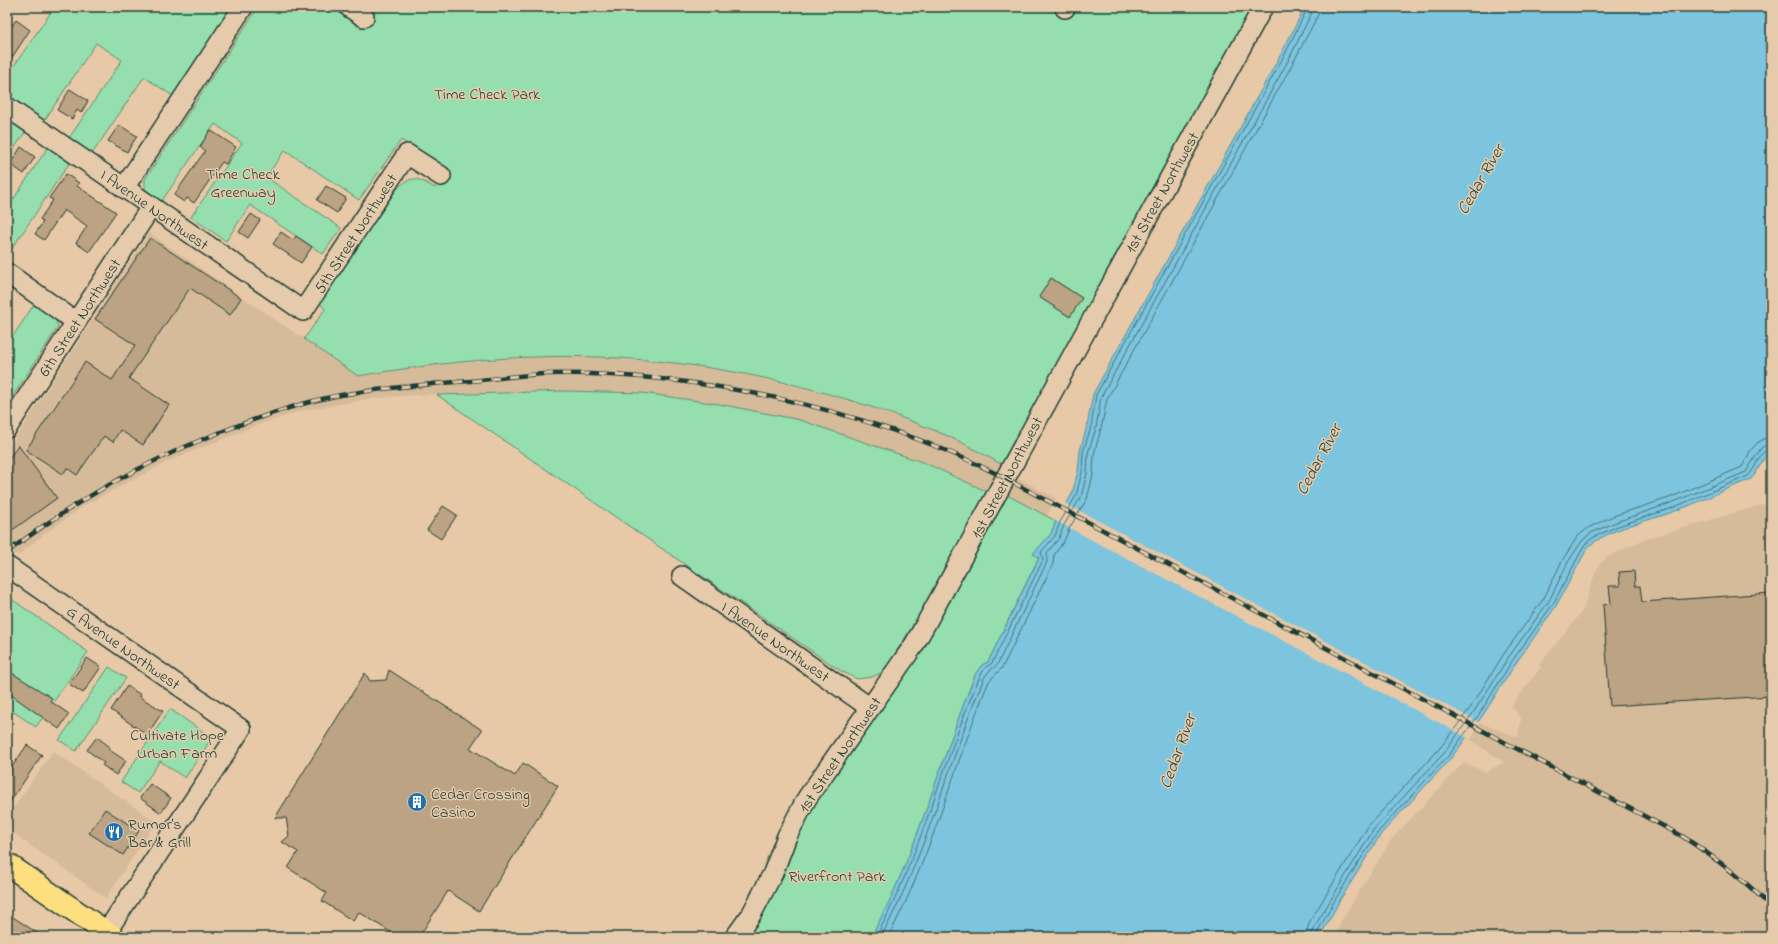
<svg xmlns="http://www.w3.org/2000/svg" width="1778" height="944" font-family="'Indie Flower',sans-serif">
<rect width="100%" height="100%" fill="#e7c9a7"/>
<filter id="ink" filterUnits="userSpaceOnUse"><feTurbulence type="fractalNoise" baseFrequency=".025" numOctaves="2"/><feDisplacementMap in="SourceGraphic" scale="8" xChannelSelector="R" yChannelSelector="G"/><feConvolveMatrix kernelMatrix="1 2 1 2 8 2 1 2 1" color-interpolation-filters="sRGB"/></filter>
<g filter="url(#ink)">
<!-- built -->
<g fill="#d6bb9a">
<path d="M149,233L358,376L410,367L535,357H597L683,364L742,374L819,392L889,413L952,437L1003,465L988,492L925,463L800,420L719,404L643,393L565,391L411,395L368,399L301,411L255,426L169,461L85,505L44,534L18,556L7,549V451Z"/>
<path d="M1017,478L1056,498L1047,516L1007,495Z"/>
<path d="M1771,502V937H1334L1341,921L1391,840L1463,763L1486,772L1504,762L1471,740L1480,723L1518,737L1521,718L1511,706L1541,667L1539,665L1583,610L1595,573L1600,564L1607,557L1645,539Z"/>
<path d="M53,751L156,822L106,898L7,829V817Z"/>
</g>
<!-- green -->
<g fill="#95deae" stroke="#5a8e71">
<path d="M44,7H232L173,96L144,77L92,154L69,138L122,60L96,43L44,121L7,95V76L51,12Z"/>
<path d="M258,7H1254L1003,465C986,456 968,445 950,437C842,390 715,361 597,357C518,354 436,363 358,376L304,339L325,309L319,302L397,189C412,174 418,178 435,188L446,170L401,140L359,200L285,150L266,177L341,228L323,254L250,205L226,241L191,217L242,143L215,124L161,202L145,189V179Z"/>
<path d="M7,118L26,131L7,159Z"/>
<path d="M48,147L70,162L7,256V209Z"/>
<path d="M35,303L55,318L58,327L7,405V345Z"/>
<path d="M565,391L643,393L719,404L800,420L925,463L988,492L931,597L889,663L881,673L872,677L857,679L841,671L437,395Z"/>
<path d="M1007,495L1056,521L1051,534L1033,554L1039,557L988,662L982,665L976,673C940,761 917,854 871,937H735L806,801L963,557Z"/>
<path d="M7,596L88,652L36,727L14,712L7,721Z"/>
<path d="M109,667L126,678L76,751L59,740Z"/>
<path d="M170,709L212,738L185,778L160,761L138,793L121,782Z"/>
</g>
<!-- water -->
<path fill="#7dc4de" stroke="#578e9a" d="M1305,7H1771V452C1761,458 1759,471 1751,479C1725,489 1701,502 1675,511C1647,522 1611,527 1588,547L1556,606L1516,663L1483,715L1452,757L1381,834L1340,900L1320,937H871C917,854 940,761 976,673L982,665L988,662L1039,558L1033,554L1051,534L1056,521L1072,494L1078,471L1080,451L1087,426L1093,394L1281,54Z"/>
<!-- pier -->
<path fill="#e7c9a7" d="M1065,503L1480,723L1468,738L1054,520Z"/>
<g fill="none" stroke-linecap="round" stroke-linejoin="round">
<!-- shore -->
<g stroke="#457378" stroke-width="1">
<path d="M876,937C921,854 943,762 980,676L985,668L992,663L1043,560L1041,552L1055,536L1060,522L1076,496L1082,472L1083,452L1091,427L1096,395L1284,56L1308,7"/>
<path d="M881,937C926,855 948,764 984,678L989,671L997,665L1047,562V553L1059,538L1064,525L1081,497L1087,473L1088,453L1096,428L1101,397L1289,59L1312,12L1313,7"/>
<path d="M888,937C932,856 954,765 989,681L1002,668L1053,564L1054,555L1064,541L1070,527L1087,499L1093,475L1094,454L1101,429L1107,399L1294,61L1318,15L1319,7"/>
<path d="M1305,937L1310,921L1369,825L1440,748L1471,707L1503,655L1544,598L1563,559L1578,536L1588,528L1613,516L1669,498L1742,467L1751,450L1757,443L1764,439L1771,437"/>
<path d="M1311,937L1316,924L1374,829L1445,752L1475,710L1508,658L1549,601L1568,562L1582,541L1591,533L1616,522L1671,503L1746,472L1761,448L1771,443"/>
<path d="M1316,937L1320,927L1336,898L1378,832L1449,755L1480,713L1512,661L1553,604L1585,544L1594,537L1618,526L1672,508L1748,476C1757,468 1758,450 1771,449"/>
</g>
</g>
<!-- building -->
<g fill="#bba383" stroke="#1f3d34">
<path d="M16,20L30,30L7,65V33Z"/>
<path d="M70,89L88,101L81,113L77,110L72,119L57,110Z"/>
<path d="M119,125L137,136L127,152L108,141Z"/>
<path d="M210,130L236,147L226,164L222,162L194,203L187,198L184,202L174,195L205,151L200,147Z"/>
<path d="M21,147L35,157L24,174L10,164Z"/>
<path d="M66,174L79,183L77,186L116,212L89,252L76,243L87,226L64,210L44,240L35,234L43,222L40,219L53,200L49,198Z"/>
<path d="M326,186L346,198L337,213L317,200Z"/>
<path d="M251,214L260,220L248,238L239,232Z"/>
<path d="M281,232L293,240L296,236L312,247L301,263L273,244Z"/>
<path d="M150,238L241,298L230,315L190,288L129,378L169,405L143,445L120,430L113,442L104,436L77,475L67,468L63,474L26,450L85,362L112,380L135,345L95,319Z"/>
<path d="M1051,278L1082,298L1070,317L1039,297Z"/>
<path d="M18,445L57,498L7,534V462Z"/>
<path d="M443,506L457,515L441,539L427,530Z"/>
<path d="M1634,571L1635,586H1640L1642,602L1771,593V696L1610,706L1603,605L1611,604L1609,586H1620L1619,572Z"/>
<path d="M87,658L101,667L83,693L69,684Z"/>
<path d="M7,670L52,698L50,701L69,714L59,729L7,692Z"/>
<path d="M389,670L482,730L470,748L515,776L523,763L558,786L479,911L448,891L419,937H398L359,912L353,921L322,901L327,893L288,868L298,852L282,842L289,836L286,818H275L365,673L370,681L386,680Z"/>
<path d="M127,686L141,695L140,697L163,711L147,735L111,710Z"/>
<path d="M97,737L110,747L108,749L126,761L116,775L102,765L104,763L87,750Z"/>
<path d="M27,745L42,755L7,806V774Z"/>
<path d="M150,784L171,798L161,813L140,798Z"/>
<path d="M105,809L139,831L123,855L89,833Z"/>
<path d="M7,913L43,937H7Z"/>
</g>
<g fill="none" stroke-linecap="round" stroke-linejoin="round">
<defs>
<g id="minor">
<path d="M349,7L364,17"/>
<path d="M1065,8V7"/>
<path d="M7,107L303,311L407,154L441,176"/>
<path d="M124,188L243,7"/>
<path d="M7,273L76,322"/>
<path d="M7,428L151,207"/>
<path d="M7,566L241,729L103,937"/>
<path d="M682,576L869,707"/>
<path d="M735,937L751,915L773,873L787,836L807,798L914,645L924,627L1263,7"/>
</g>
<path id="major" d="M7,864L113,937"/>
</defs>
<!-- minor casing -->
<use href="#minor" stroke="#1f3d34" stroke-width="22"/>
<!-- major casing -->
<use href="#major" stroke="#1f3d34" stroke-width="25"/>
<!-- minor -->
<use href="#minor" stroke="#e5cbac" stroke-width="19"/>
<!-- major -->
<use href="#major" stroke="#fddf80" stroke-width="22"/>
<defs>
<path id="rail" d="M7,552C23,541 38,529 54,519C107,483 166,453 226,430C263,416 302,402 341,395C384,388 427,384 471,381C495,379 520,375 544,374C689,370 865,408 995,473L1682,836C1714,857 1744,879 1771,907"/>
</defs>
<!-- rail casing -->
<use href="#rail" stroke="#1f3d34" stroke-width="4.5"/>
<!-- rail -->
<use href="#rail" stroke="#e5cbac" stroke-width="3" stroke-dasharray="9" stroke-linecap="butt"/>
</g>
</g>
<!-- icons -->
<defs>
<symbol id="building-disc" viewBox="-11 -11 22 22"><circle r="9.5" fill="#1f6fb2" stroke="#e5cbac"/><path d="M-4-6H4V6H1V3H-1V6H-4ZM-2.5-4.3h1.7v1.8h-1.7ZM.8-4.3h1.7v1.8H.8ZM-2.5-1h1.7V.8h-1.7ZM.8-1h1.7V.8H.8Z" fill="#fff"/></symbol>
<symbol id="restaurant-disc" viewBox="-11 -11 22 22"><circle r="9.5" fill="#1f6fb2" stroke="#e5cbac"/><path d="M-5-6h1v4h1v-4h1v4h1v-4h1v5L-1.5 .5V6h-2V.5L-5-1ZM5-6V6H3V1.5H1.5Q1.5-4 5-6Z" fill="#fff"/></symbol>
</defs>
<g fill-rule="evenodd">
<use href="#building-disc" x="406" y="791" width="22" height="22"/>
<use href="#restaurant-disc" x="103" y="821" width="22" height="22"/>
</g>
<g text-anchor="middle" stroke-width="3" stroke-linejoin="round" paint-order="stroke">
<!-- park labels -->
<g font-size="16" fill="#25453a" stroke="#e5cbac">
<text x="487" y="99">Time Check Park</text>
<text x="243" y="179">Time Check<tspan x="243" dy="18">Greenway</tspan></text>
<text x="177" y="740">Cultivate Hope<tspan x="177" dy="18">Urban Farm</tspan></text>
<text x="837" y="881">Riverfront Park</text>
</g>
<!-- street labels -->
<g font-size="16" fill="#1f3d34" stroke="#e5cbac">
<text transform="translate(1161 192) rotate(-61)" y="6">1st Street Northwest</text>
<text transform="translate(155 209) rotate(35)" y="6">I Avenue Northwest</text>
<text transform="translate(355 233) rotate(-57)" y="6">5th Street Northwest</text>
<text transform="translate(79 317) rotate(-57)" y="6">6th Street Northwest</text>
<text transform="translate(1006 477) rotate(-62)" y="6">1st Street Northwest</text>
<text transform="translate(776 641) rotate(35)" y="6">I Avenue Northwest</text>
<text transform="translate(124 647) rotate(35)" y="6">G Avenue Northwest</text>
<text transform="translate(839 754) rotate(-56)" y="6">1st Street Northwest</text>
</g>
<!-- poi labels -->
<g font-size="16" fill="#1f3d34" stroke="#e5cbac" text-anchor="start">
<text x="431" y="799">Cedar Crossing<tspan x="431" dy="18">Casino</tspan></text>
<text x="128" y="829">Rumor's<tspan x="128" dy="18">Bar &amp; Grill</tspan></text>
</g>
<!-- water labels -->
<g font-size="17" font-style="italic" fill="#24443c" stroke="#e5cbac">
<text transform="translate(1480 179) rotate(-60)" y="6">Cedar River</text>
<text transform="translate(1318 459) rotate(-62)" y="6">Cedar River</text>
<text transform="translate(1177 751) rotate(-70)" y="6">Cedar River</text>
</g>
</g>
<!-- margin -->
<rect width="1778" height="944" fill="none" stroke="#e5cbac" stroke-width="24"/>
<rect x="12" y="12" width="1754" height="920" fill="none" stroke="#1f3d34" stroke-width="1.5" filter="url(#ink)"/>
</svg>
